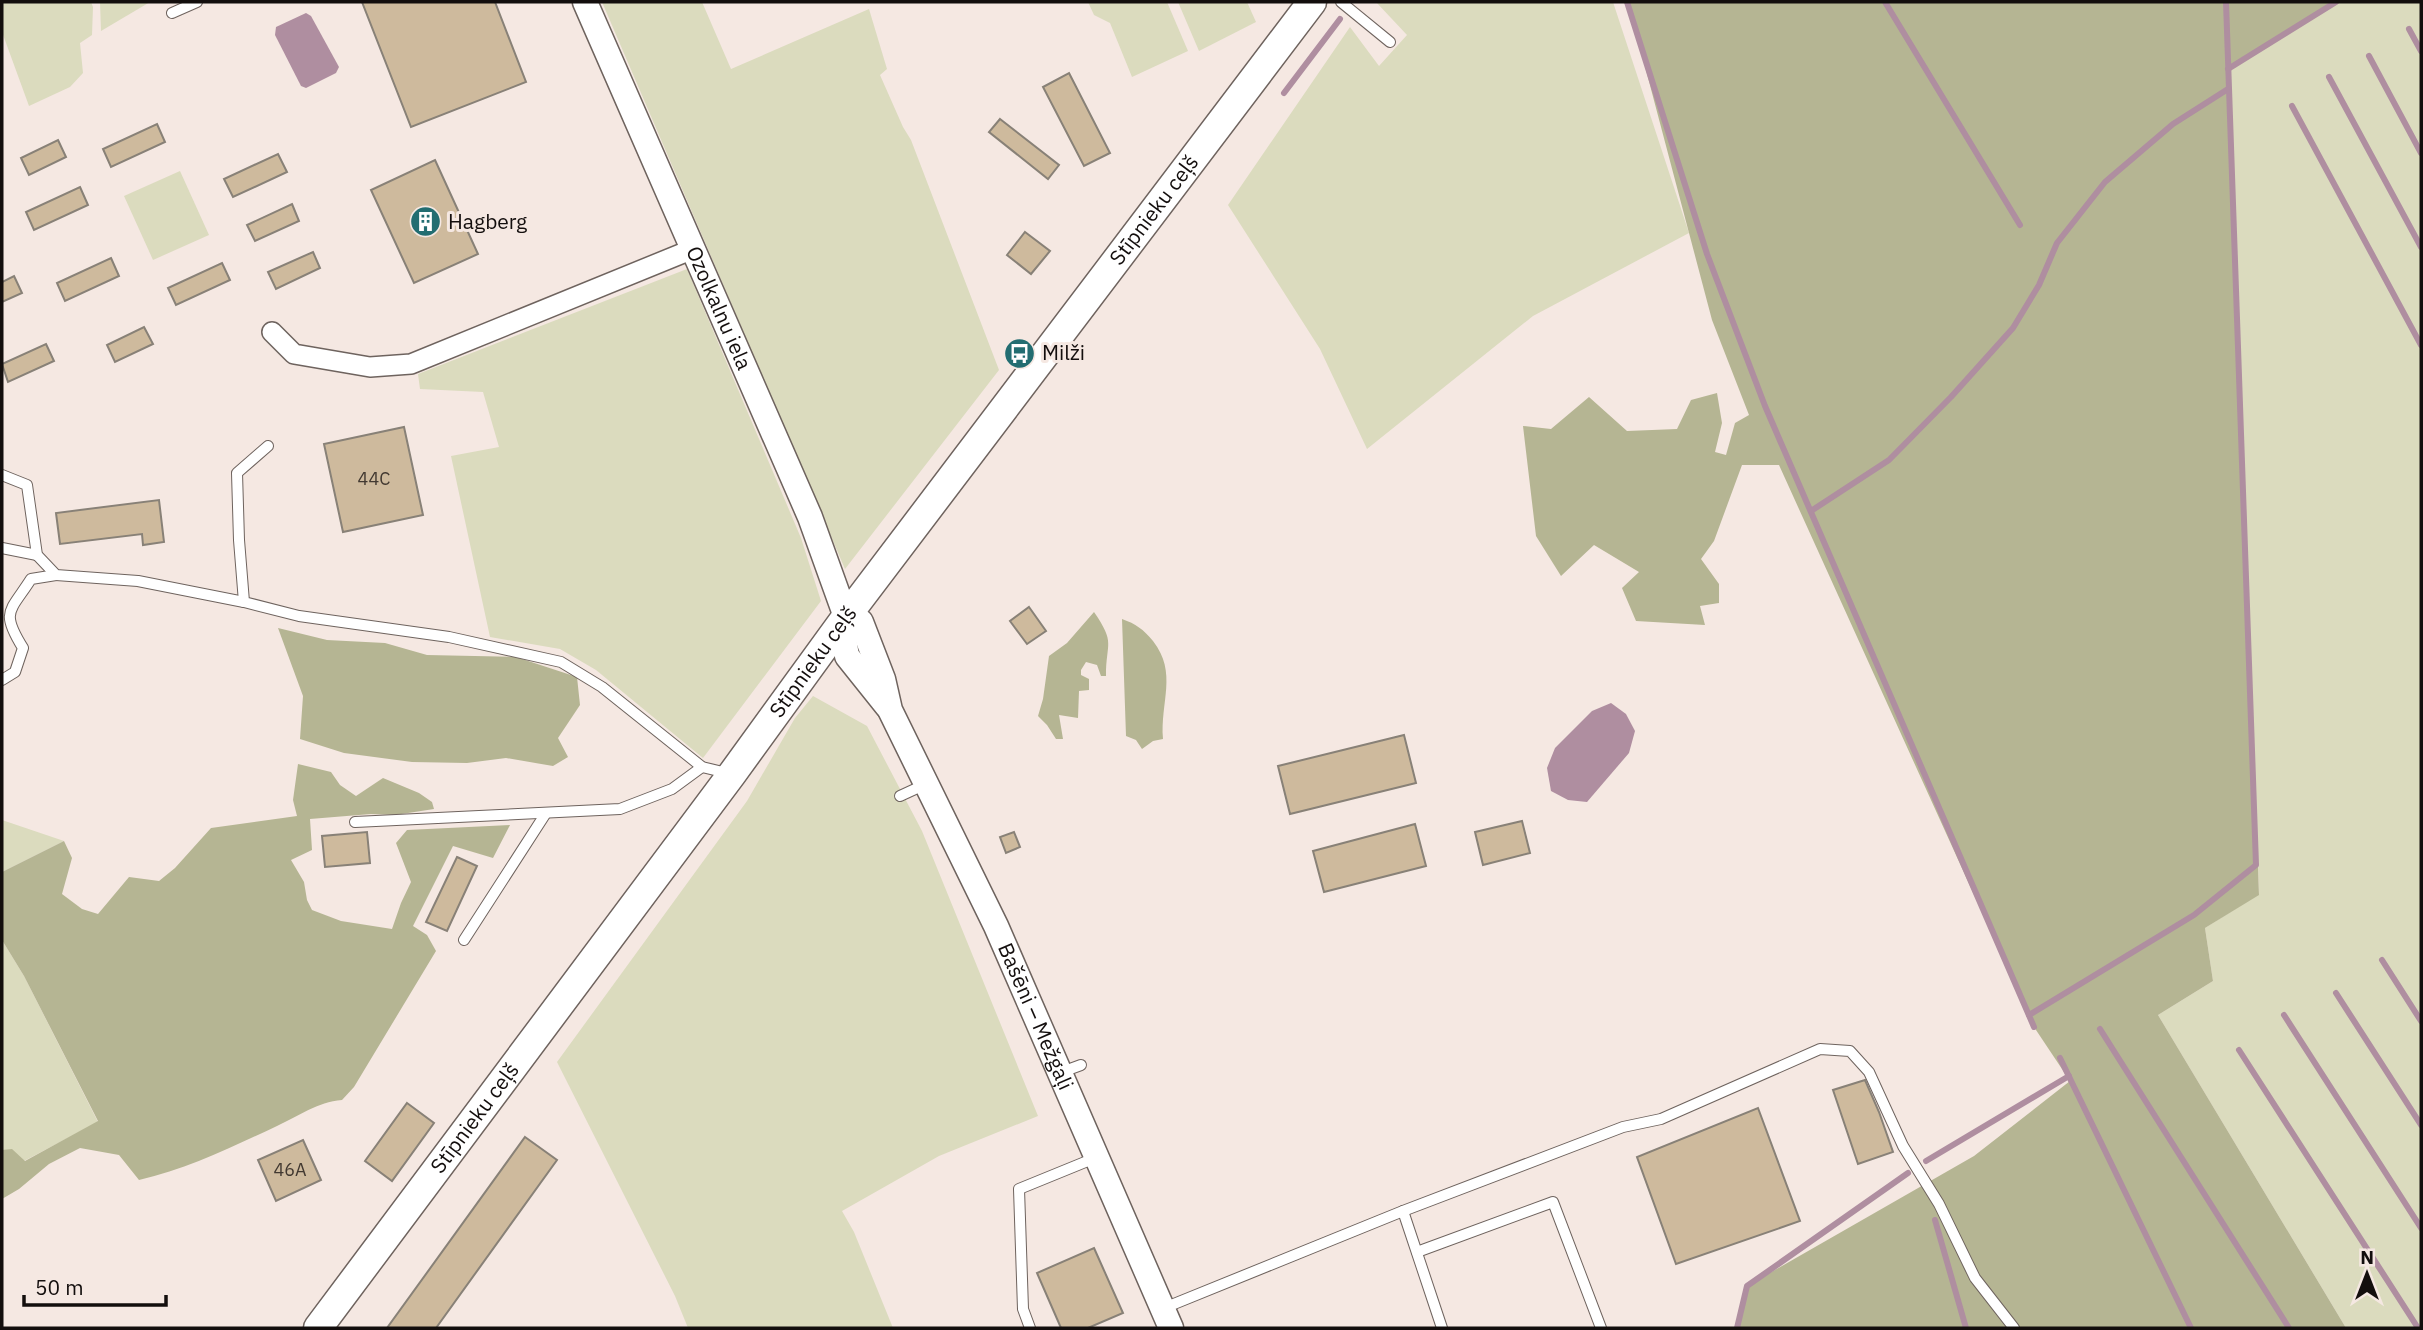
<svg xmlns="http://www.w3.org/2000/svg" width="2423" height="1330" font-family="'IBM Plex Sans',sans-serif">
<rect width="100%" height="100%" fill="#f5e8e2"/>
<!-- green -->
<g fill="#dbdbbe">
<path d="M2,2H91L93,7L92,35L80,43L83,73L70,87L29,106L2,32Z"/>
<path d="M100,2H150L101,31Z"/>
<path d="M602,2H702L731,69L869,9L887,69L880,75L903,127L911,140L999,370L845,569Z"/>
<path d="M1088,2H1167L1188,51L1132,77L1110,23L1094,15Z"/>
<path d="M1178,2H1247L1256,22L1199,51Z"/>
<path d="M1376,2H1613L1689,233L1533,316L1367,449L1320,349L1228,205L1350,27L1379,66L1407,35Z"/>
<path d="M2336,2H2421V1328H2346L2158,1015L2213,981L2205,928L2259,894L2228,69Z"/>
<path d="M180,171L209,235L153,260L124,196Z"/>
<path d="M687,269L801,538L821,601L703,758L596,670L560,649L490,637L451,456L499,447L483,392L420,389L418,374Z"/>
<path d="M813,696L867,726L922,831L1038,1116L939,1156L842,1211L854,1232L893,1328H688L675,1296L557,1062L747,801L795,718Z"/>
<path d="M2,820L64,841L2,872Z"/>
<path d="M2,940L24,976L98,1122L24,1161L12,1150H2Z"/>
</g>
<!-- forest -->
<g fill="#b5b593">
<path d="M1628,2H2336L2228,69L2259,895L2205,928L2213,981L2158,1015L2346,1328H1737L1747,1286L1974,1156L2070,1081L2034,1027L1779,465H1742L1714,541L1701,559L1719,584V603L1700,606L1705,625L1636,621L1622,588L1639,572L1594,545L1561,576L1536,536L1523,426L1551,429L1589,397L1627,431L1677,429L1691,400L1717,393L1722,423L1715,452L1726,455L1735,423L1749,415L1712,320Z"/>
<path d="M1094,612C1116,644 1106,642 1106,676H1101L1097,665L1086,662L1081,670V675L1089,679V690L1079,691L1078,718L1059,715L1063,739H1056L1047,725L1038,716L1043,699L1049,656L1067,643Z"/>
<path d="M1122,619C1136,624 1143,629 1153,641C1178,673 1160,702 1163,739L1153,741L1142,749L1136,740L1126,736Z"/>
<path d="M278,628L327,640L385,643L427,655L516,657L577,677L580,705L558,738L568,757L553,766L506,758L467,763L412,762L344,753L300,739L303,696Z"/>
<path d="M298,764L331,772L340,785L356,796L383,778L419,793L432,802L434,809L395,815L371,814L310,819L312,850L291,860L304,882L307,900L312,910L341,921L392,929L401,903L411,882L396,843L407,830L510,825L493,858L453,846L413,926L427,935L436,951L354,1087L342,1100C317,1102 299,1116 277,1126C232,1147 188,1169 139,1180L119,1155L80,1148L49,1164L19,1189L2,1199V1150L12,1149L25,1161L98,1121L24,976L2,940V872L64,841L72,858L62,894L82,909L98,914L129,877L159,881L175,868L211,828L297,816L293,800Z"/>
</g>
<!-- water -->
<g fill="#af8ea0">
<path d="M306,13L311,16L339,67L336,73L306,88L301,86L275,35L276,27Z"/>
<path d="M1611,703L1626,714L1635,731L1629,753L1587,802L1568,800L1551,791L1547,768L1555,748L1592,711Z"/>
</g>
<g fill="none" stroke-linecap="round" stroke-linejoin="round">
<!-- stream -->
<g stroke="#af8ea0" stroke-width="6">
<path d="M1627,2L1707,254L1765,406L2034,1027"/>
<path d="M1885,2L2020,225"/>
<path d="M2409,29L2421,51"/>
<path d="M2369,56L2421,153"/>
<path d="M2228,69L2336,2"/>
<path d="M2329,77L2421,247"/>
<path d="M1284,93L1340,19"/>
<path d="M2292,106L2421,345"/>
<path d="M1811,511L1889,460L1951,397L2013,328L2039,285L2057,243L2105,182L2173,124L2228,89"/>
<path d="M2382,960L2421,1021"/>
<path d="M2336,993L2421,1125"/>
<path d="M2029,1015L2194,915L2256,865L2226,2"/>
<path d="M2284,1015L2421,1228"/>
<path d="M2100,1029L2289,1328"/>
<path d="M2239,1050L2418,1328"/>
<path d="M2060,1058L2191,1328"/>
<path d="M1926,1161L2069,1076"/>
<path d="M1935,1220L1966,1328"/>
<path d="M1737,1328L1747,1286L1908,1173"/>
</g>
</g>
<!-- building -->
<g fill="#ceba9d" stroke="#888177" stroke-width="2">
<path d="M362,2H495L526,82L411,127Z"/>
<path d="M1069,73L1110,153L1084,166L1043,87Z"/>
<path d="M1000,119L1059,165L1048,179L989,132Z"/>
<path d="M157,124L165,142L111,167L103,149Z"/>
<path d="M58,140L66,157L29,175L21,158Z"/>
<path d="M278,154L287,172L233,197L224,179Z"/>
<path d="M435,160L478,254L414,283L371,190Z"/>
<path d="M80,187L88,205L34,230L26,212Z"/>
<path d="M292,204L299,221L255,241L247,225Z"/>
<path d="M1025,232L1050,251L1031,274L1007,255Z"/>
<path d="M313,252L320,268L276,289L268,272Z"/>
<path d="M111,258L119,276L65,301L57,283Z"/>
<path d="M222,263L230,280L176,305L168,288Z"/>
<path d="M14,276L22,293L2,302V282Z"/>
<path d="M144,327L153,344L115,362L107,345Z"/>
<path d="M46,344L54,361L8,382L2,364Z"/>
<path d="M404,427L423,515L343,532L324,444Z"/>
<path d="M159,500L164,542L143,545L142,534L60,544L56,513Z"/>
<path d="M1029,607L1046,631L1027,644L1010,621Z"/>
<path d="M1404,735L1416,783L1290,814L1278,766Z"/>
<path d="M1522,821L1530,853L1483,865L1475,832Z"/>
<path d="M1415,824L1426,866L1324,892L1313,851Z"/>
<path d="M367,832L370,863L325,867L322,836Z"/>
<path d="M1014,832L1020,847L1006,853L1000,837Z"/>
<path d="M457,857L477,866L447,931L426,922Z"/>
<path d="M1865,1080L1879,1112L1893,1152L1858,1164L1833,1090Z"/>
<path d="M407,1103L434,1123L392,1181L365,1161Z"/>
<path d="M1758,1108L1800,1221L1676,1264L1637,1157Z"/>
<path d="M525,1137L557,1160L436,1328H387Z"/>
<path d="M303,1140L321,1180L276,1201L258,1160Z"/>
<path d="M1094,1248L1123,1313L1088,1328H1061L1037,1273Z"/>
</g>
<g fill="none" stroke-linecap="round" stroke-linejoin="round">
<defs>
<g id="service">
<path d="M1341,2L1390,42"/>
<path d="M172,13L197,2"/>
<path d="M268,446L237,473L239,540L244,602L299,616L449,637L561,662L602,687L702,767L727,773"/>
<path d="M2,475L27,485L37,555L56,575L138,581L244,602"/>
<path d="M2,548L37,555"/>
<path d="M2,680L15,672L23,648C0,611 10,612 31,579L56,575"/>
<path d="M900,796L926,784"/>
<path d="M355,822L620,809L672,789L702,767"/>
<path d="M464,940L546,813"/>
<path d="M1062,1072L1081,1065"/>
<path d="M1403,1211L1442,1328"/>
<path d="M1417,1252L1553,1202L1601,1328"/>
<path d="M1164,1308L1403,1211L1623,1127L1661,1119L1820,1049L1850,1051L1869,1072L1903,1146L1939,1204L1975,1278L2014,1328"/>
<path d="M1030,1328L1023,1309L1019,1189L1095,1158"/>
</g>
<path id="minor" d="M272,332L294,354L370,367L411,364L693,249"/>
<g id="tertiary">
<path id="s1" d="M585,2L810,517L846,617L844,639L847,656L887,706"/>
<path id="s2" d="M846,617L861,622L883,679L890,710L996,926L1171,1328"/>
</g>
<g id="secondary">
<path id="s3" d="M318,1328L732,774L846,617L1312,2"/>
</g>
</defs>
<!-- service casing -->
<use href="#service" stroke="#6e635e" stroke-width="12"/>
<!-- minor casing -->
<use href="#minor" stroke="#6e635e" stroke-width="22"/>
<!-- tertiary casing -->
<use href="#tertiary" stroke="#6e635e" stroke-width="27"/>
<!-- secondary casing -->
<use href="#secondary" stroke="#6e635e" stroke-width="31"/>
<!-- service -->
<use href="#service" stroke="#fff" stroke-width="10"/>
<!-- minor -->
<use href="#minor" stroke="#fff" stroke-width="19"/>
<!-- tertiary -->
<use href="#tertiary" stroke="#fff" stroke-width="24"/>
<!-- secondary -->
<use href="#secondary" stroke="#fff" stroke-width="28"/>
</g>
<!-- icons -->
<defs>
<symbol id="building-disc" viewBox="-11 -11 22 22"><circle r="9.5" fill="#226d71" stroke="#f5e8e2"/><path d="M-4-6H4V6H1V3H-1V6H-4ZM-2.5-4.3h1.7v1.8h-1.7ZM.8-4.3h1.7v1.8H.8ZM-2.5-1h1.7V.8h-1.7ZM.8-1h1.7V.8H.8Z" fill="#fff"/></symbol>
<symbol id="bus-disc" viewBox="-11 -11 22 22"><circle r="9.5" fill="#226d71" stroke="#f5e8e2"/><path d="M-5-6H5V4H4V6H2V4H-2V6H-4V4H-5ZM-3.5-4V0h7V-4ZM-3.5 1.2v1.5H-2V1.2ZM2 1.2v1.5H3.5V1.2Z" fill="#fff"/></symbol>
</defs>
<g fill-rule="evenodd">
<use href="#building-disc" x="408" y="204" width="35" height="35"/>
<use href="#bus-disc" x="1002" y="336" width="35" height="35"/>
</g>
<g text-anchor="middle" stroke-width="6" stroke-linejoin="round" paint-order="stroke">
<!-- number labels -->
<g font-size="18" fill="#423931">
<text x="374" y="485">44C</text>
<text x="290" y="1176">46A</text>
</g>
<!-- street labels -->
<g font-size="21" fill="#130e0d" stroke="#f5e8e2">
<text dy="7" stroke="none"><textPath href="#s3" startOffset="1396">Stīpnieku ceļš</textPath></text>
<text dy="7" stroke="none"><textPath href="#s1" startOffset="334">Ozolkalnu iela</textPath></text>
<text dy="7" stroke="none"><textPath href="#s3" startOffset="830">Stīpnieku ceļš</textPath></text>
<text dy="7" stroke="none"><textPath href="#s2" startOffset="448">Bašēni – Mežgaļi</textPath></text>
<text dy="7" stroke="none"><textPath href="#s3" startOffset="262">Stīpnieku ceļš</textPath></text>
</g>
<!-- poi labels -->
<g font-size="21" fill="#130e0d" stroke="#f5e8e2" text-anchor="start">
<text x="448" y="229">Hagberg</text>
<text x="1042" y="360">Milži</text>
</g>
</g>
<!-- border -->
<rect width="2423" height="1330" fill="none" stroke="#130e0d" stroke-width="7"/>
<!-- north arrow -->
<g transform="translate(2367 1274)" stroke="#f5e8e2" stroke-width="5" paint-order="stroke">
<path d="M0-5L12 26L0 18L-12 26Z" fill="#130e0d"/>
<text y="-10" font-size="19" font-weight="bold" text-anchor="middle" fill="#130e0d">N</text>
</g>
<!-- scale -->
<path d="M24 1295v10h142v-10" fill="none" stroke="#130e0d" stroke-width="3.5"/>
<text x="35" y="1295" font-size="21" fill="#130e0d" stroke="#f5e8e2" stroke-width="5" paint-order="stroke">50 m</text>
</svg>
